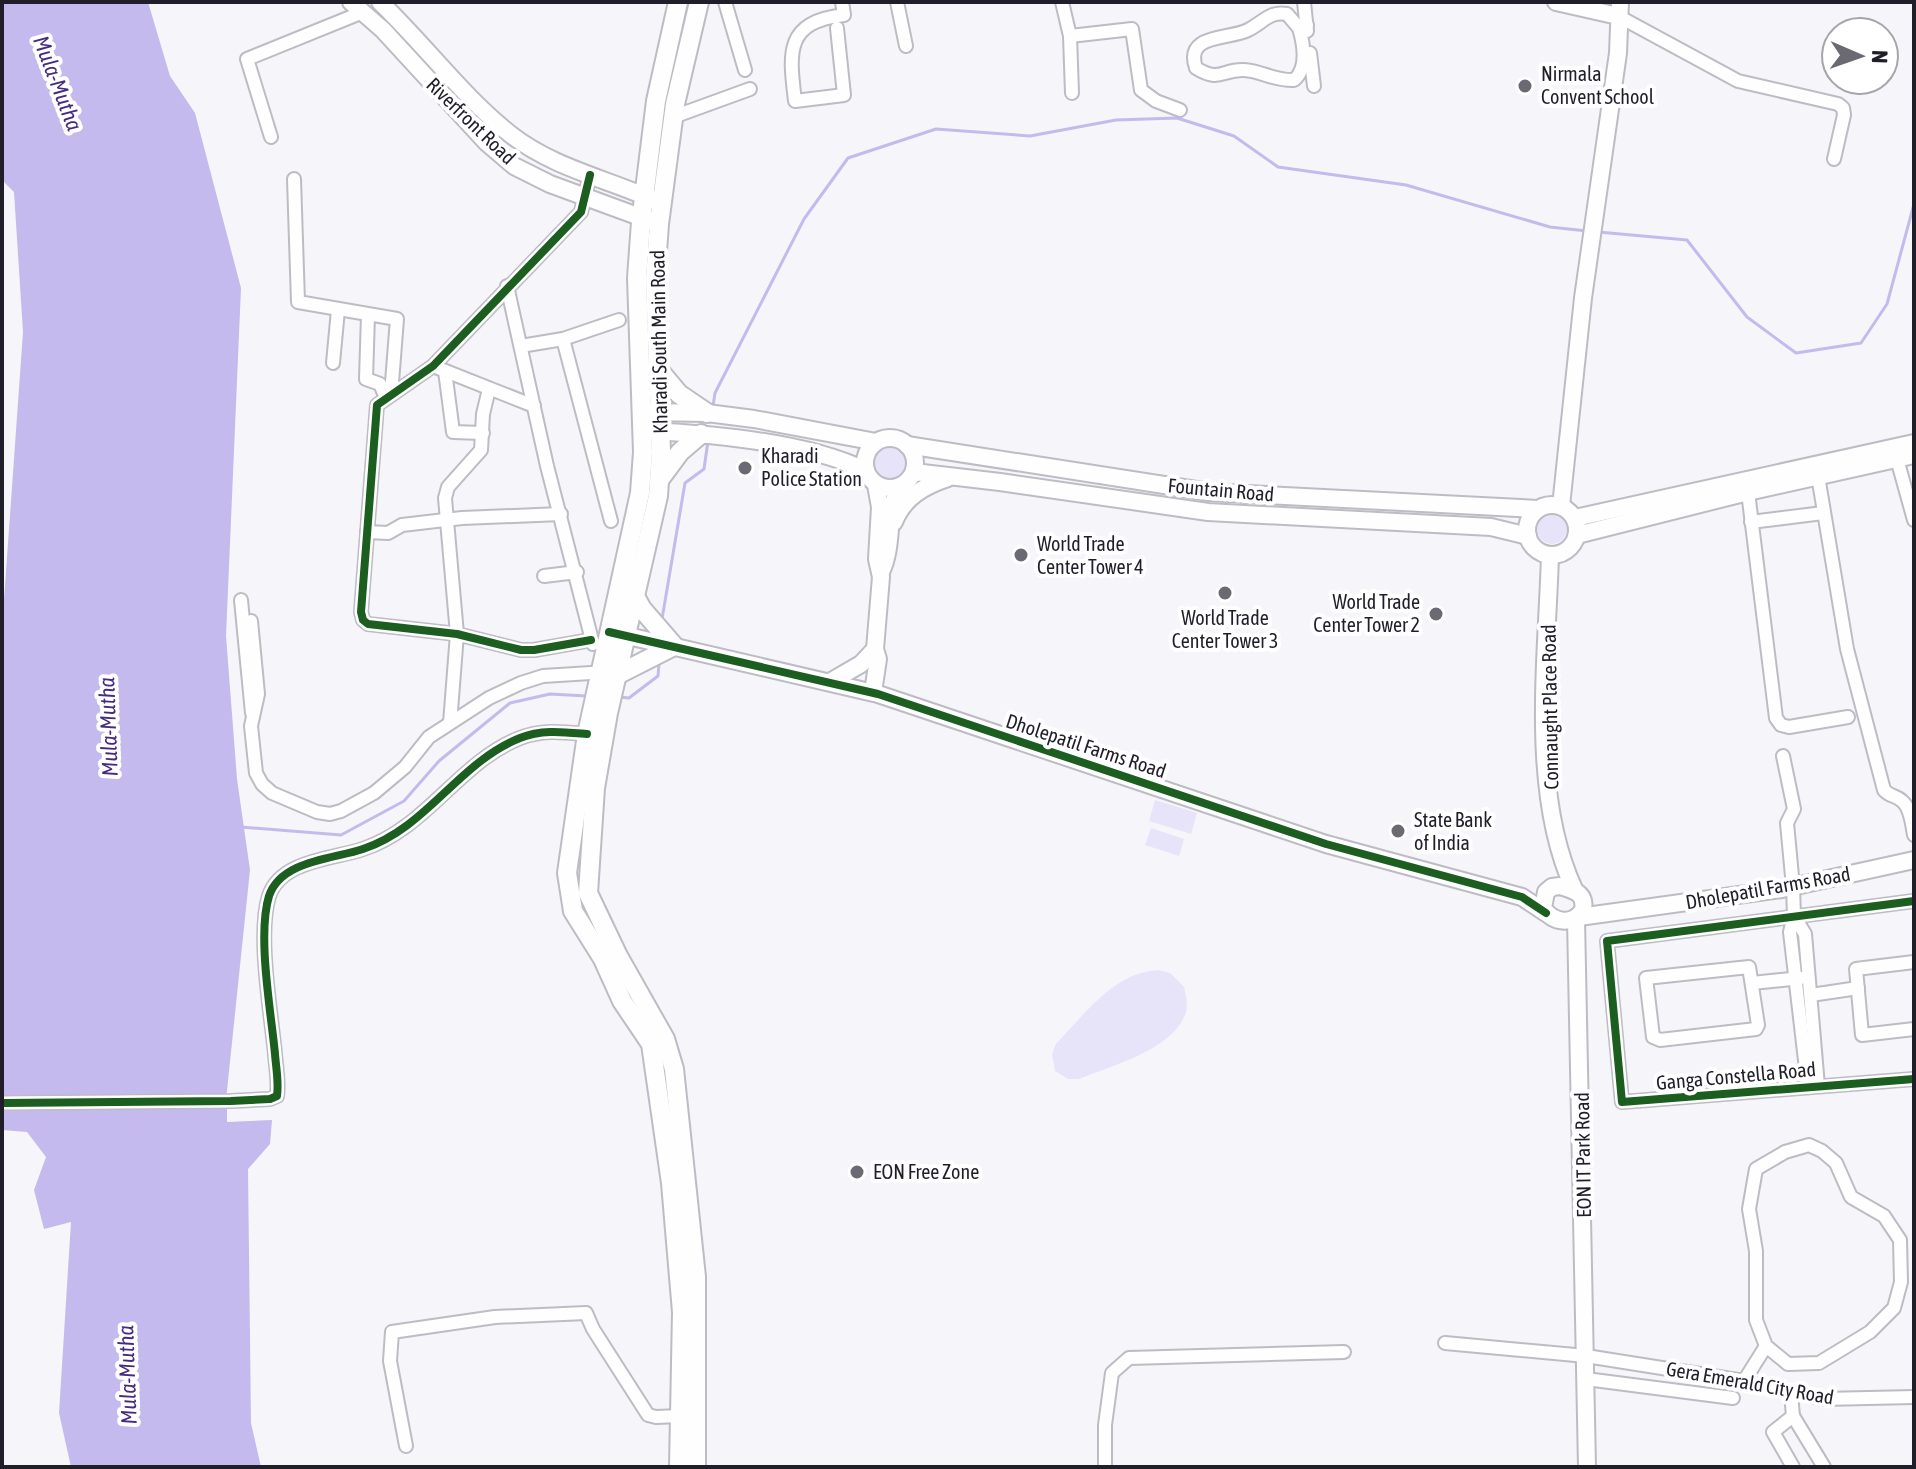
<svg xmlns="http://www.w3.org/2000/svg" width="1916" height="1469" font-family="'Asap Condensed',sans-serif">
<rect width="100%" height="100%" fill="#f6f5fa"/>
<!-- green -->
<g fill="#e7e3f9">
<circle cx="890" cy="462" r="17"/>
<circle cx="1552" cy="529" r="15"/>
<path d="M1155,800L1197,813L1191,834L1149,821Z"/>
<path d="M1151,828L1184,839L1179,856L1145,845Z"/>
<path d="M1158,970L1170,973L1184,987C1186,995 1188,1004 1186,1012C1175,1049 1111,1066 1079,1079H1068L1055,1071L1052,1054L1056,1044C1085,1014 1113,973 1158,970Z"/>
</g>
<!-- water -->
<g fill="#c4baed">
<path d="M2,2H148L170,76L195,113L241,288L226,636L237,779L250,870L226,1100L2,1104V628L23,332L14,192L2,180Z"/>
<path d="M227,1103V1122L272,1120L270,1144L248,1169L251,1423L261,1467H71L59,1413L71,1222L44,1229L34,1190L46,1157L27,1132L2,1130V1111Z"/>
</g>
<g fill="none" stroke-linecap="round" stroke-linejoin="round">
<!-- stream -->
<g stroke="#c4baed" stroke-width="3">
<path d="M1598,232L1687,240L1747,317L1796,353L1861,343L1887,304L1914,204"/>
<path d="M713,406L715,393L804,219L848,158L936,129L1030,136L1116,120L1177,118L1234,136L1278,167L1406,185L1550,227L1587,231"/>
<path d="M662,619L685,483L704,469L708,441"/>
<path d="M619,697L629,698L658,676L659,663"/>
<path d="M240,827L341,835L404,801L439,761L510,703L550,694L587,696"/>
</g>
<defs>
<g id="minor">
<path d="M725,2L745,70"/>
<path d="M897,2L906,46"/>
<path d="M1062,2L1070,36L1072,93"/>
<path d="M1304,2L1307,31"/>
<path d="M1618,16L1738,81L1838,104L1843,108L1844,115L1834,159"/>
<path d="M837,28L844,95L795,101C789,52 785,22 844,15L842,2"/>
<path d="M1299,28L1287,14C1269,11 1264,22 1248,30C1229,40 1184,33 1196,68C1220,83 1222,69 1244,70C1262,71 1274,81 1294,80C1308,68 1304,45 1299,28L1307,25"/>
<path d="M1070,36L1132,29L1141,90L1156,101L1180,110"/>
<path d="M1310,53L1314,86"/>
<path d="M673,117L750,89"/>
<path d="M271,137L247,59L363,12"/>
<path d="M590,175L581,212L433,366L377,405L361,612L363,620L368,624L457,634L521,650H534L591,640"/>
<path d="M294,179L298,302L397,319L391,395"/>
<path d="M507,286L547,466L593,644"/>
<path d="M368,315L366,379L380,384L386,398"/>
<path d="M563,339L611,521"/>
<path d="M521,346L563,339L619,320"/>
<path d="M333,363L338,310"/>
<path d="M433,366L534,406"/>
<path d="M445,371L453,432L483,433"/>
<path d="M1897,459L1914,520"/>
<path d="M1818,476L1847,649L1884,790C1890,797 1896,795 1902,801C1911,808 1912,825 1914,835"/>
<path d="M1748,492L1776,718L1781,725L1789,727L1848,717"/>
<path d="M1751,522L1823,513"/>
<path d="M367,532L388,533L402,525L462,518L561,514"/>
<path d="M544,576L577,572"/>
<path d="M241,600L252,713"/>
<path d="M251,621L258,694L251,726L256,773L262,784L272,793L317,812L330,814L341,811L374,793L405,767L429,737L489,698L521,683L543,676L607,672"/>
<path d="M450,723L457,634L445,498L448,487L481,450L483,414L489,389"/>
<path d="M1783,756L1794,809L1787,823L1793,887L1794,916L1790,932L1808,1086"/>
<path d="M1914,901L1607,941L1622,1102L1914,1079"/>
<path d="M1794,916L1805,934L1818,1086"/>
<path d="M1914,962L1856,969L1862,1035L1914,1029"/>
<path d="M1749,967L1758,1025L1756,1029L1660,1040L1653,1037L1646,978Z"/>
<path d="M1752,983L1801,978"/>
<path d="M1811,995L1858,988"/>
<path d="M2,1103L231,1101L270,1099L277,1096C279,1082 276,1068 275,1054C271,1012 257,935 269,896C281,860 334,859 363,849C427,828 459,762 520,738C542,729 564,732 587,734"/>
<path d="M1445,1343L1586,1356L1744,1381L1823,1399L1914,1397"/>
<path d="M1586,1379L1733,1398"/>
<path d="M1744,1381L1766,1346L1788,1364L1819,1363L1870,1332L1894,1308L1901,1282L1900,1240L1884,1216L1851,1197L1836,1163L1822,1151L1809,1145L1785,1152L1756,1169L1749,1209L1756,1251V1320L1766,1346"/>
<path d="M1791,1394L1793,1416L1773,1432L1793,1467"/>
<path d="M1793,1416L1824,1467"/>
<path d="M406,1446L390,1361L392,1332L495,1317L586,1313L593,1329L648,1415L656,1417L680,1416"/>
<path d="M1105,1467V1425L1112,1373L1129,1358L1344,1352"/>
</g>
<g id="tertiary">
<path d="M351,2L383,30L487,143L514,166L550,184L651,221"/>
<path d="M380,2C425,45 462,96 510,134C553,168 608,179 656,201"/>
<path d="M1556,2L1618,16"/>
<path d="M648,412L707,413L754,419L876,442"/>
<path d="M648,431C713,434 808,442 866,471"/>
<circle cx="890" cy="463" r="25"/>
<path d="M907,445L1209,492L1538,509"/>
<path d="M914,472L1000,482L1208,512L1491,527L1528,536"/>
<circle cx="1552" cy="530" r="25"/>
<path d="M1561,506L1583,298L1618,53L1620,2"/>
<path d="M1575,518L1914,443"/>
<path d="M894,522C904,497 924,486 948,478"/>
<path d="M1577,535L1748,492L1914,455"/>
<path d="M1550,555C1547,660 1529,792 1574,889"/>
<path d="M881,572C894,545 886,513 899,487"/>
<path d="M615,633L878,694L1326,844L1522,897L1546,913"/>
<path d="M830,682L861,664L875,649"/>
<path d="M873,692L878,659L875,649L881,577L877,559L880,507L876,485"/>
<path d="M1560,886C1574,890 1586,893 1583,910C1573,926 1553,923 1543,908L1546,892L1552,887Z"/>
<path d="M1579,917L1782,889L1914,860"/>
<path d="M1576,919L1587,1467"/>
</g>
<g id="secondary">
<path d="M678,2L656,101L641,222L637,278L643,452L640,493L587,734L567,873L573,911L603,959L622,1001L651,1044L671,1183L682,1312L679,1467"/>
<path d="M658,369L679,394L707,413"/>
<path d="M660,479L680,452L701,434"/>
<path d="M617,675L674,646L642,609L636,598"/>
<path d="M696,1467V1277L674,1069L665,1039L618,956L588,893L595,788L608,713L658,496L661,452L655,279L659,224L675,104L699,2"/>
</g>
</defs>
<!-- minor casing -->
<use href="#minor" stroke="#bdbcc4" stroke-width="16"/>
<!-- tertiary casing -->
<use href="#tertiary" stroke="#bdbcc4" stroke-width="20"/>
<!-- secondary casing -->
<use href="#secondary" stroke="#bdbcc4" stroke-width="22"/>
<!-- minor -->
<use href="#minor" stroke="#fefefe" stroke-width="12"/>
<!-- tertiary -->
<use href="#tertiary" stroke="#fefefe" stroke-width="16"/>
<!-- secondary -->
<use href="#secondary" stroke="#fefefe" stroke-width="18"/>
<defs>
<g id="cycleway">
<path d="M590,175L581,212L433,366L377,405L361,612L363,620L368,624L457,634L521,650H534L591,640"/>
<path d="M609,632L878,694L1326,844L1522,897L1546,913"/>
<path d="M1914,901L1607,941L1622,1102L1914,1079"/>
<path d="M2,1103L231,1101L270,1099L277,1096C279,1082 276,1068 275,1054C271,1012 257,935 269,896C281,860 334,859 363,849C427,828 459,762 520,738C542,729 564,732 587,734"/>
</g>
</defs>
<!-- cycleway casing -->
<use href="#cycleway" stroke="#fff" stroke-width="13"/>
<!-- cycleway -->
<use href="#cycleway" stroke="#1b5e20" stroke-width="8"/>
</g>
<!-- markers -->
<g fill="#6b6972" stroke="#fff" stroke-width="3">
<circle cx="1525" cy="86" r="8"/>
<circle cx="745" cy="468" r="8"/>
<circle cx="1021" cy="555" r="8"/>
<circle cx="1225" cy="593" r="8"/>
<circle cx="1436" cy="614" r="8"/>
<circle cx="1398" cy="831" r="8"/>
<circle cx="857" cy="1172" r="8"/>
</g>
<g text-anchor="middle" stroke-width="8" stroke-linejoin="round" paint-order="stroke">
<!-- poi labels -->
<g font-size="20" fill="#201e29" stroke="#fff" text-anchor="start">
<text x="1541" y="81">Nirmala<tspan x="1541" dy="23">Convent School</tspan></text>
<text x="761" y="463">Kharadi<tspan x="761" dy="23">Police Station</tspan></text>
<text x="1037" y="551">World Trade<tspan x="1037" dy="23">Center Tower 4</tspan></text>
<text x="1420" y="609" text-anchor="end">World Trade<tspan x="1420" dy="23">Center Tower 2</tspan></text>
<text x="1225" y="625" text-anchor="middle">World Trade<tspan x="1225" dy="23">Center Tower 3</tspan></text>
<text x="1414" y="827">State Bank<tspan x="1414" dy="23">of India</tspan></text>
<text x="873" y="1179">EON Free Zone</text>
</g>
<!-- street labels -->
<g font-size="20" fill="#201e29" stroke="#fff">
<text transform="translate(471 121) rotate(44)" y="7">Riverfront Road</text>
<text transform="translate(659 342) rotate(-91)" y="7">Kharadi South Main Road</text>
<text transform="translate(1221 490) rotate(5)" y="7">Fountain Road</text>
<text transform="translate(1550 707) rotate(-91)" y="7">Connaught Place Road</text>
<text transform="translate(1086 746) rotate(18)" y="7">Dholepatil Farms Road</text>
<text transform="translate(1768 888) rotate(-10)" y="7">Dholepatil Farms Road</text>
<text transform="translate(1736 1076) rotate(-5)" y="7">Ganga Constella Road</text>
<text transform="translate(1583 1155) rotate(-91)" y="7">EON IT Park Road</text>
<text transform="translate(1750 1383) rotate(10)" y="7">Gera Emerald City Road</text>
</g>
<!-- water labels -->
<g font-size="22" font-style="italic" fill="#462c7f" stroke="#fff">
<text transform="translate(58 83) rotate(69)" y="8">Mula-Mutha</text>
<text transform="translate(108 727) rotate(-92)" y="8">Mula-Mutha</text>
<text transform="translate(127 1375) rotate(-92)" y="8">Mula-Mutha</text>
</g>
</g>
<!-- border -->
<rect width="1916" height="1469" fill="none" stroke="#201e29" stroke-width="8"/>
<!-- north arrow -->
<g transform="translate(1860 56) rotate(92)"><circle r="38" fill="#ffffff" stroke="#a6a5a9" stroke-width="2"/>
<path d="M0-6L14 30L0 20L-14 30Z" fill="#6b6972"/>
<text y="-12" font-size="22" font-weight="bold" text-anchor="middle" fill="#201e29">N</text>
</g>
</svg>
